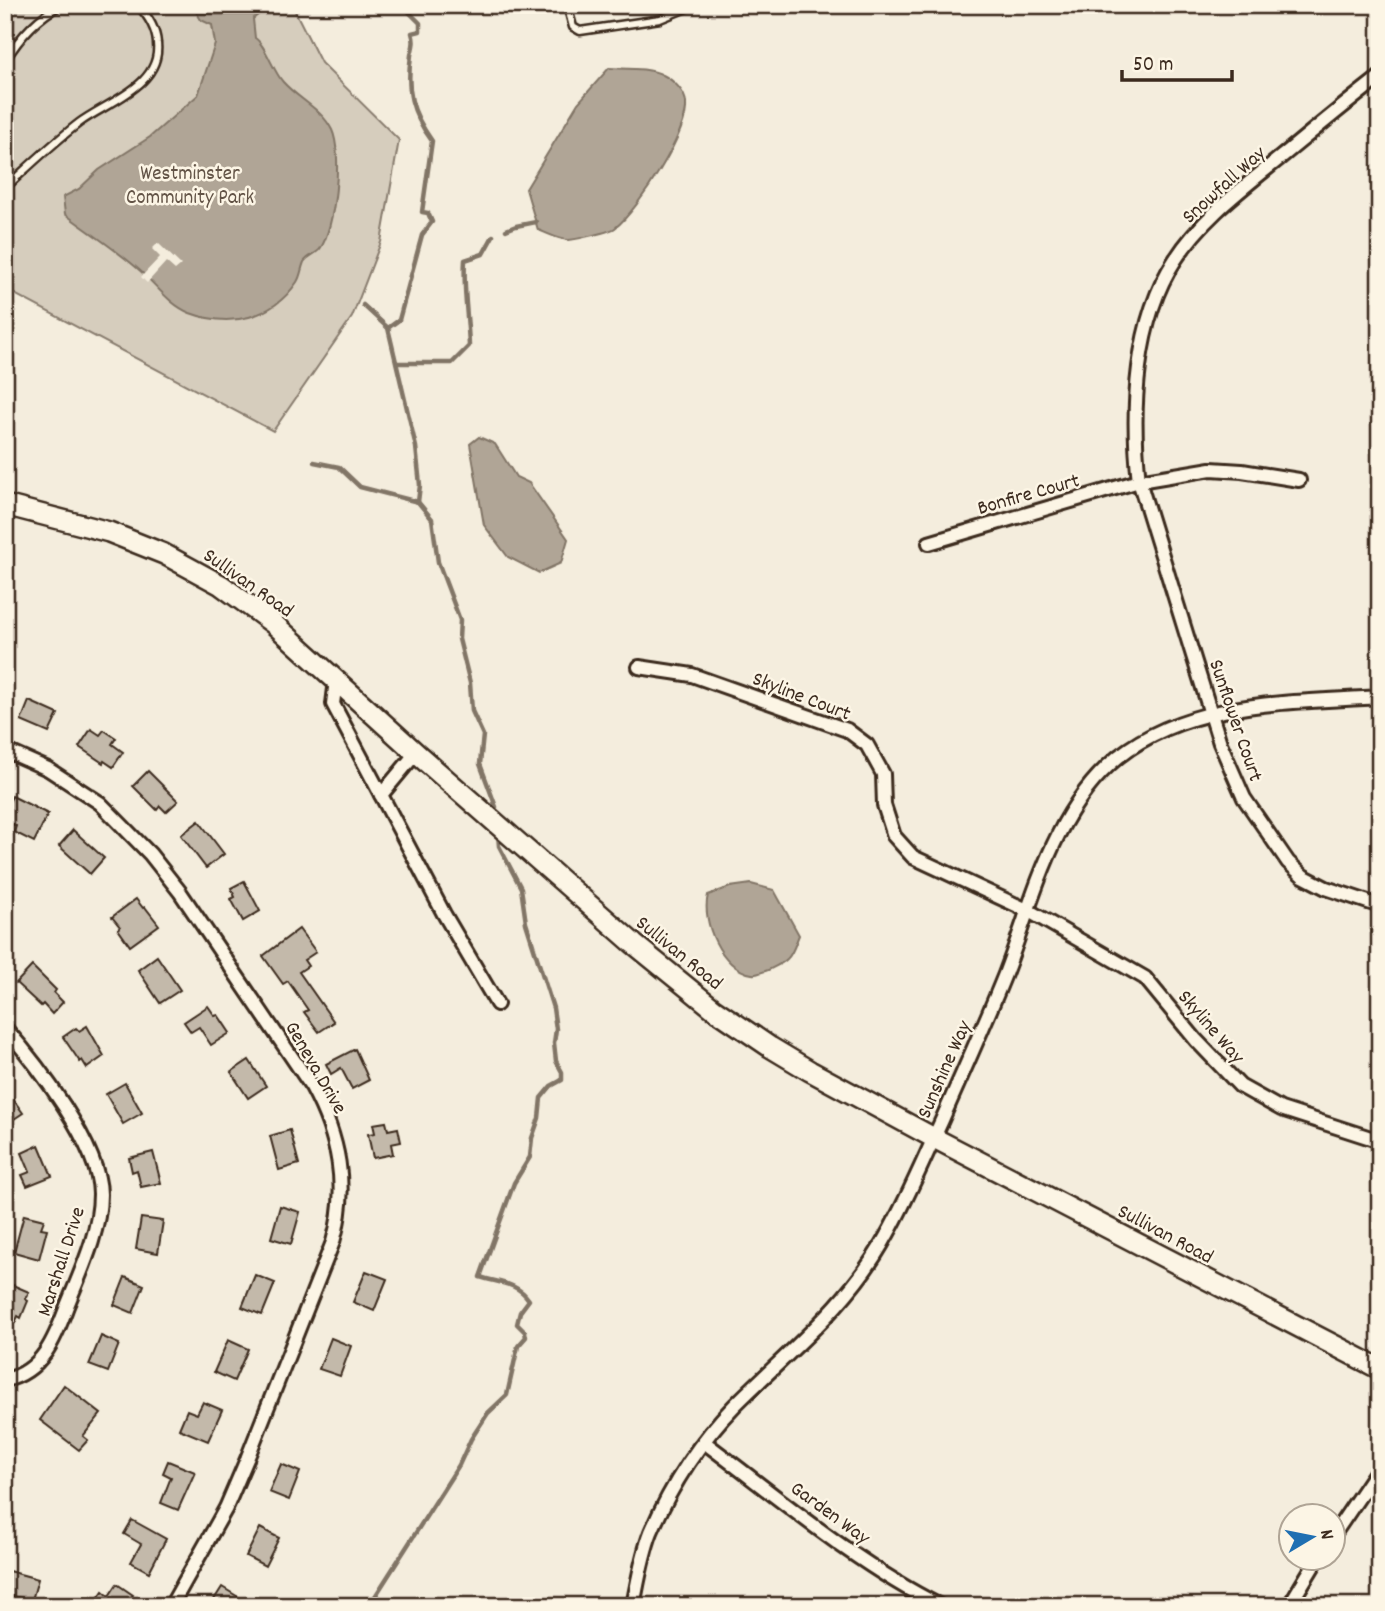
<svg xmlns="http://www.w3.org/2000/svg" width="1385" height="1611" font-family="Dekko,sans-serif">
<rect width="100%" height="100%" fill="#f4eddd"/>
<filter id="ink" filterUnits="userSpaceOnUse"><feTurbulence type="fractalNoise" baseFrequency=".0143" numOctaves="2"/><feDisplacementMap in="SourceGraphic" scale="14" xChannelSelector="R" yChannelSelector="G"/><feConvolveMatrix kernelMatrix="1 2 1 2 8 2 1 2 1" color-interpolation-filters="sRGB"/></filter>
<g filter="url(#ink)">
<!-- green -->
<path fill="#d6cdbd" stroke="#887c6e" stroke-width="2" d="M5,5H292L321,63L399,140L381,242L352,317L273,431L5,289Z"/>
<!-- water -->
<g fill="#b0a596" stroke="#817466" stroke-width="2">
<path d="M192,5H259V14L253,19L255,38C265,44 273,71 283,82C298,99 322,109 332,130C343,154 335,228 320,249C316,254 308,256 304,262C301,269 301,276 297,282C272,319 230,328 190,313C168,304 155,283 137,268C115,249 89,232 65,214L63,197L79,189L99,170L150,137L198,95L215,44L212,25L201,20Z"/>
<path d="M609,68C625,69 649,67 663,75C673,80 685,91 686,103C689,131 638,210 615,228C610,232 577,239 569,240C559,240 547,233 538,230L526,189L578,103Z"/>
<path d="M479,437L495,444L516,477L529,483L568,539L561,563L539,573L508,557L484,525L470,444Z"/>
<path d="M751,884L774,890L799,935C796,942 793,954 787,959C782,964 774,967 768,970C762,972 757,975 752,974C721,969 701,921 708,895L730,887Z"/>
</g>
<!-- pier -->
<path fill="#f4eddd" d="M158,243L181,265L175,270L166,262L147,283L141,277L160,257L152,249Z"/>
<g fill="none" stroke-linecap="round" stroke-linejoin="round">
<!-- stream -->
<g stroke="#817466" stroke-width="4.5">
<path d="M506,230L516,226L536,222"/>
<path d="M363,305L388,328L416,447L420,485L418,502"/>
<path d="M388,328L399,320L422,235L432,222L428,213L422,212L432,141C411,112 406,91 411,55C413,46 415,42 412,33L420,31V23L409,12L410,5"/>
<path d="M397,363H452L469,346C468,317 463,289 465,260L483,254L493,236"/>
<path d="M314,462L339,467L360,487L418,502L432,519L438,562L460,620L459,639L470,683L472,711L483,735L480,764L496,807"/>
<path d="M369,1606L459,1465L471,1439L488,1413L507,1395L518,1346L526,1337L525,1332L517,1324L520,1312L529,1300C517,1282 498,1283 480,1277L514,1183L530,1157L532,1138L539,1118L541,1098L551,1086L562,1080V1072L556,1061L554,1043L556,1029L553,1008L526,923L521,888L499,846L498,834"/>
</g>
</g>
<!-- building -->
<g fill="#c3b9aa" stroke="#3b2a1e" stroke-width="2">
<path d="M29,701L58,714L49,733L21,721Z"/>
<path d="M91,729L100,735L104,730L116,738L112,744L123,752L113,767L104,761L103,763L79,747Z"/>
<path d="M148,771L178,801L166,812L160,806L157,810L133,786Z"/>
<path d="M12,796L48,814L34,842L14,832L16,826L5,820V810Z"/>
<path d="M199,821L224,854L206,868L181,835Z"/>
<path d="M73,830L104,858L90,874L59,846Z"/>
<path d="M244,881L260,911L243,921L231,899L235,897L231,888Z"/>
<path d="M136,899L143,908L145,907L159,925L130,946L118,929L120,927L112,917Z"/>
<path d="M299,929L316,952L304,960L308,966L299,972L334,1022L319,1032L304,1012L308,1010L288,981L283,984L263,956Z"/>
<path d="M157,956L180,990L160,1003L138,970Z"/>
<path d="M32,966L56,990L54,993L63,1002L52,1014L43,1004L41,1006L16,983Z"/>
<path d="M208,1006L215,1016L218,1015L230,1033L211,1045L199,1027L191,1032L184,1022Z"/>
<path d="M87,1026L104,1056L87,1068L82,1060L80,1062L63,1037L76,1028L79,1031Z"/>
<path d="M355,1049L369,1080L352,1089L341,1068L331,1074L326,1064Z"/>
<path d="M249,1060L266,1086L248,1098L231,1072Z"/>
<path d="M125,1083L142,1113L123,1124L106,1094Z"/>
<path d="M5,1088L23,1113L5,1125Z"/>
<path d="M386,1122L388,1130L398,1128L401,1142L391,1144L393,1154L373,1158L368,1134L375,1133L373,1124Z"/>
<path d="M290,1130L299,1164L279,1170L270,1136Z"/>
<path d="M39,1145L52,1176L27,1186L22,1175L30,1172L22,1153Z"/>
<path d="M153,1152L161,1183L141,1187L137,1170L132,1172L129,1158Z"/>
<path d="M280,1206L300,1212L291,1244L271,1238Z"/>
<path d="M24,1215L44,1220L41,1228L47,1229L39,1259L14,1252Z"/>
<path d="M141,1218L163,1221L158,1253L136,1249Z"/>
<path d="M366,1271L387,1279L374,1311L353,1302Z"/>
<path d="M255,1275L275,1283L262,1315L242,1307Z"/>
<path d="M125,1277L144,1285L133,1313L114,1305Z"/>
<path d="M8,1283L29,1292L25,1299L28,1301L21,1318L18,1316L15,1323L5,1319V1291Z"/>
<path d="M101,1336L119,1344L108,1372L89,1365Z"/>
<path d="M331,1338L351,1346L340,1376L319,1369Z"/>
<path d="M228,1340L248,1349L234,1381L214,1372Z"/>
<path d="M64,1385L101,1414L83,1436L88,1440L79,1450L40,1420Z"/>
<path d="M203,1402L222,1410L208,1441L179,1429L187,1410L197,1414Z"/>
<path d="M168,1461L195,1472L178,1510L161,1503L171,1477L163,1473Z"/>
<path d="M281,1464L300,1472L289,1500L269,1492Z"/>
<path d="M132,1520L166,1539L149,1572L131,1562L141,1544L124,1534Z"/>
<path d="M260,1528L279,1538L265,1566L246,1556Z"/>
<path d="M5,1570L38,1579L32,1600L5,1595Z"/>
<path d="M117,1584L133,1595L125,1606H103L96,1601L103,1591L109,1596Z"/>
<path d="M222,1587L240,1598L236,1606H210Z"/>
</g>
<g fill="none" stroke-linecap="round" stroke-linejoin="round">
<defs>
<g id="lane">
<path d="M567,5L573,27L580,31L660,19L694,5"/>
<path d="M5,61C19,38 36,18 61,5"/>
<path d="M5,188C29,166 53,143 79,123C107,102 162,86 157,43C156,28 148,16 138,5"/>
</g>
<g id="street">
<path d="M1380,77C1346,103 1314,130 1281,157C1243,188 1202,218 1175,260C1135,321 1131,411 1139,481L1220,743L1244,798L1288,862L1303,876L1326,888L1380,906"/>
<path d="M929,543L1139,481L1211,469L1242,471L1299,480"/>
<path d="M639,667L692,675L847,730L867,745L883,774L884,805L894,836L913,857L1029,911L1145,978L1196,1040L1240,1086L1281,1109L1380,1141"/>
<path d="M336,680L333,704L444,914L497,1004"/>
<path d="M5,750L48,769L100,803L150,854L180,892L312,1087C339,1137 349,1186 333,1242L247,1459L226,1508L171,1606"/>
<path d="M381,795L416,753"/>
<path d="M5,1028C36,1063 100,1146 100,1194C100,1232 81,1271 67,1306C55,1339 42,1372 5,1380"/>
<path d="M704,1442C779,1498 856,1564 940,1606"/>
<path d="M1332,1537L1380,1466"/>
<path d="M633,1606C638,1581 642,1555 651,1532C671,1486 700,1441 735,1405C789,1351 850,1304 887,1235C908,1198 924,1159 942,1120C963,1072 985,1024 1005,974C1034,899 1052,811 1118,757C1191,699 1292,703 1380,697"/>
<path d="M1289,1606L1318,1558"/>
</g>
<path id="secondary" d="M5,505L109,532L164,554L221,585L274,624L416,753L634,944L714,1009L770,1047L810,1071L934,1138L1380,1369"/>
</defs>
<!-- lane casing -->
<use href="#lane" stroke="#3b2a1e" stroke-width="11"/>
<!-- street casing -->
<use href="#street" stroke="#3b2a1e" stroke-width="18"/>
<!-- secondary casing -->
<use href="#secondary" stroke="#3b2a1e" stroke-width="24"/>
<!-- lane -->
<use href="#lane" stroke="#fcf5e5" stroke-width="6"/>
<!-- street -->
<use href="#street" stroke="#fcf5e5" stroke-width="12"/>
<!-- secondary -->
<use href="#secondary" stroke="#fcf5e5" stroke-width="19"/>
</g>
</g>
<g text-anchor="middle" stroke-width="5" stroke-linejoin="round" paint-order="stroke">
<!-- park labels -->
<g font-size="21" fill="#625346" stroke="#fcf5e5">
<text x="190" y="179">Westminster<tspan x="190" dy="24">Community Park</tspan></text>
</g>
<!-- street labels -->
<g font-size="21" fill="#3b2a1e" stroke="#fcf5e5">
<text transform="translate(1223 184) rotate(-42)" y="7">Snowfall Way</text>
<text transform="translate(1028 493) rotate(-16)" y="7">Bonfire Court</text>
<text transform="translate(249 582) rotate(35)" y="7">Sullivan Road</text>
<text transform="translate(802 695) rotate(21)" y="7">Skyline Court</text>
<text transform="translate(1237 720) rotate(71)" y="7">Sunflower Court</text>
<text transform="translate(680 952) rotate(39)" y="7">Sullivan Road</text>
<text transform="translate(1212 1026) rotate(49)" y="7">Skyline Way</text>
<text transform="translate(317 1067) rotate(60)" y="7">Geneva Drive</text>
<text transform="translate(943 1069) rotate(-66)" y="7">Sunshine Way</text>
<text transform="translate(1166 1233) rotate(28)" y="7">Sullivan Road</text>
<text transform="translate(60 1261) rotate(-72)" y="7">Marshall Drive</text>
<text transform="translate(831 1512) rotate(36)" y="7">Garden Way</text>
</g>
</g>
<!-- margin -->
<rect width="1385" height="1611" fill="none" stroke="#fcf5e5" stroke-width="28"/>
<rect x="14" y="14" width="1357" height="1583" fill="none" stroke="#3b2a1e" stroke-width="2.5" filter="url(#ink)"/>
<!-- north arrow -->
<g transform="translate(1312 1537) rotate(80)"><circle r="33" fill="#fcf5e5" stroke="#afa495" stroke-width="2"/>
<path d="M0-5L12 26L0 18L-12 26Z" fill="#1f6fb2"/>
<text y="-10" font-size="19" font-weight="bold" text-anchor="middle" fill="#3b2a1e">N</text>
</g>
<!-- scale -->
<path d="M1122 70v10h110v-10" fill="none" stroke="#3b2a1e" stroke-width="3.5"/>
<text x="1133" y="70" font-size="21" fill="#3b2a1e" stroke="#fcf5e5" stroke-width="5" paint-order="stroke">50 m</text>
</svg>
